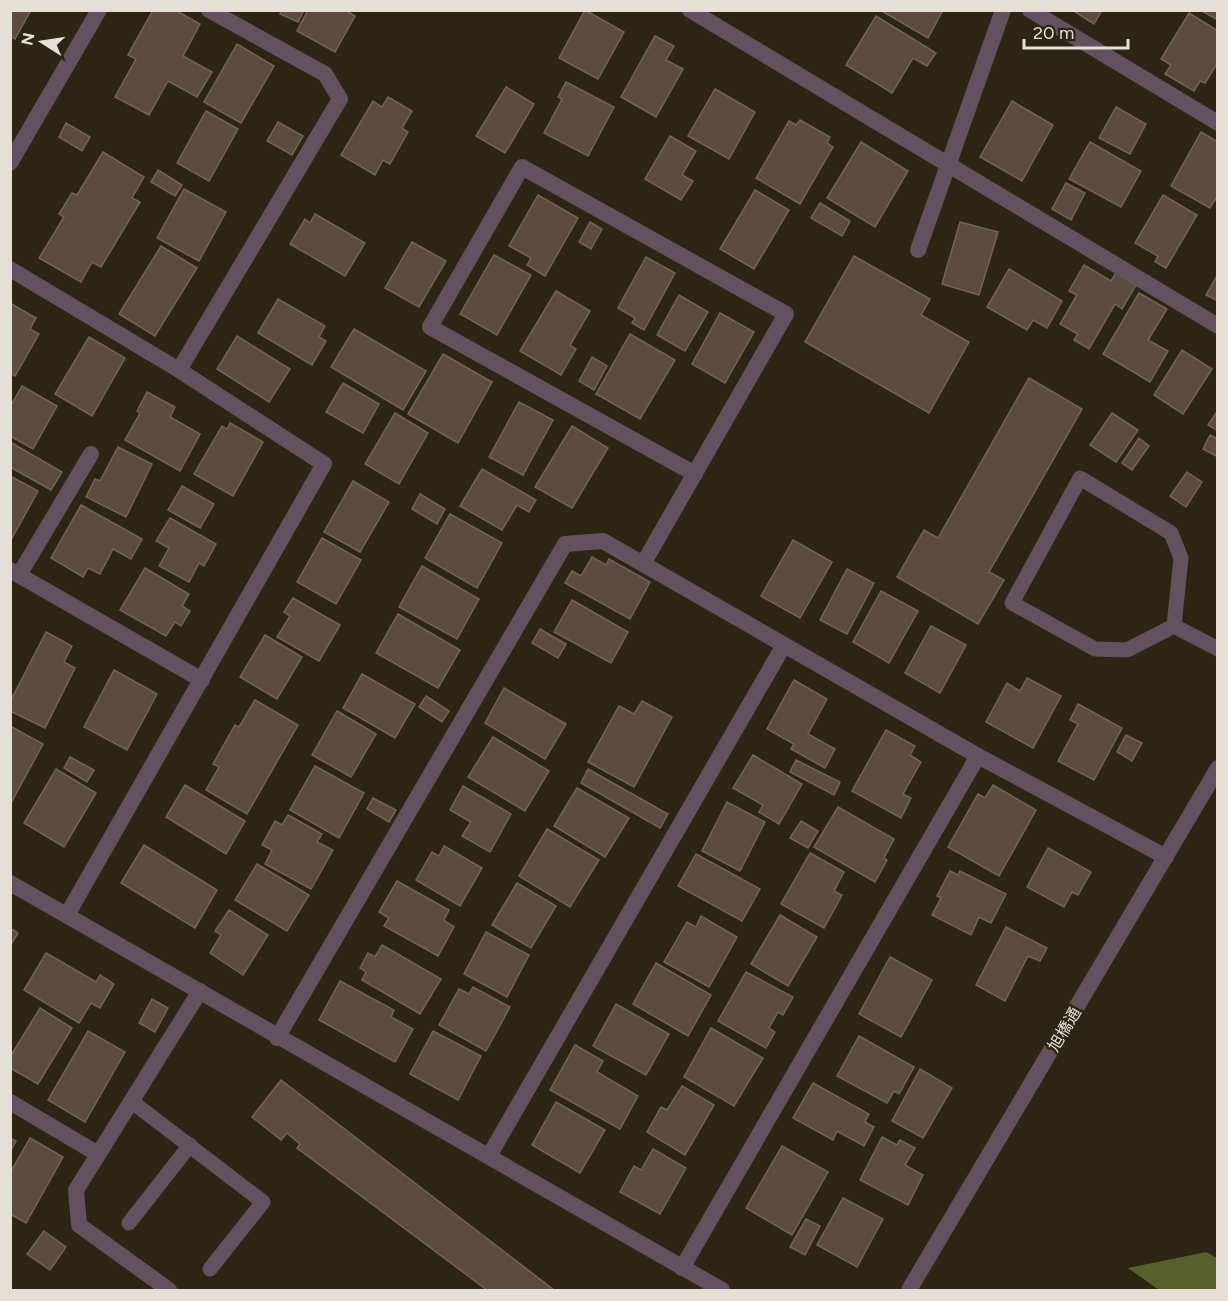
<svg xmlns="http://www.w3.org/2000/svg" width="1228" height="1301" font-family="Figtree,'Noto Sans JP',sans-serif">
<rect width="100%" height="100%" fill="#2d2513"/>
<!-- forest -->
<path fill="#575f2d" d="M1206,1252L1217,1258V1290H1159L1128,1268Z"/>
<!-- building -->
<g fill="#5e4b3f" stroke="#776356" stroke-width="1.5">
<path d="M10,10H31L15,39L10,36Z"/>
<path d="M153,10H175L200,24L183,56L212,72L197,97L168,81L149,115L115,97L136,59L128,55Z"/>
<path d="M282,10H304L298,22L280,14Z"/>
<path d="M308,10H345L355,16L335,52L297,31Z"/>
<path d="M585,10L624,32L598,79L559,58Z"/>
<path d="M880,10H943L928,38Z"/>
<path d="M1072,10H1102L1094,24Z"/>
<path d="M1200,10H1218V20Z"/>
<path d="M1189,13L1218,31V62L1205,83L1200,81L1194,91L1165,74L1171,65L1161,59Z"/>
<path d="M876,16L936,53L927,66L913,58L892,93L846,65Z"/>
<path d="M655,36L674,46L666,60L683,69L656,117L621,97Z"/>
<path d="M237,44L274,66L241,123L204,102Z"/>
<path d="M566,82L614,107L588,156L544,133L562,99L558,97Z"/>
<path d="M506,87L534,104L505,153L476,136Z"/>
<path d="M715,89L755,112L729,159L688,136Z"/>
<path d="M388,97L412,111L402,128L408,132L390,164L383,160L375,175L341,155L373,101L382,107Z"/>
<path d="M1012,101L1053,125L1022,181L980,157Z"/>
<path d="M1116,107L1146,124L1130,154L1099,138Z"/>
<path d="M206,111L238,129L209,181L177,163Z"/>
<path d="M800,120L830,137L827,143L833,147L800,204L756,178L789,121L796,125Z"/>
<path d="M278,122L303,136L292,155L267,141Z"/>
<path d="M66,123L90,137L82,151L59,137Z"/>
<path d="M1201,132L1218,142V195L1210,208L1171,186Z"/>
<path d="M670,136L696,151L682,175L693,181L681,200L645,179Z"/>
<path d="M861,142L908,171L875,227L827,198Z"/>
<path d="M1090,142L1141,171L1121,207L1069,179Z"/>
<path d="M103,152L144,177L132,198L140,202L101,267L92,262L81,282L39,258L64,217L59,214L72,193L77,195Z"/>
<path d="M158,170L182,185L175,196L151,182Z"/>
<path d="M1066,183L1085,193L1071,220L1052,209Z"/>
<path d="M184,189L226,212L199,261L157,238Z"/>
<path d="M755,190L789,210L754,269L720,249Z"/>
<path d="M538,195L578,218L545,276L527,265L531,258L509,246Z"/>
<path d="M1163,195L1197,215L1166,268L1155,262L1158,256L1135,243Z"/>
<path d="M820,203L850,221L842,236L811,218Z"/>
<path d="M315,214L365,243L345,276L290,244L305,219L310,223Z"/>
<path d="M590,222L602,229L591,249L579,242Z"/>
<path d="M960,222L998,232L979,295L942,284Z"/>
<path d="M412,242L446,261L419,307L385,288Z"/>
<path d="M161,246L197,268L155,336L119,314Z"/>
<path d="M494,255L531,275L497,335L460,314Z"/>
<path d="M854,256L930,299L921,315L969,342L929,413L805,342Z"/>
<path d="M646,257L675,273L644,330L632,323L635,318L618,308Z"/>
<path d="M1084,265L1111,281L1116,273L1136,285L1122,309L1115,304L1089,349L1074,340L1078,334L1060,324L1077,295L1069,291Z"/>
<path d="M1009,269L1062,301L1047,328L1033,320L1027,330L987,307Z"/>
<path d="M1218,274V301L1206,295Z"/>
<path d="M556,291L590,311L570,345L576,349L561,375L520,351Z"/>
<path d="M1139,293L1167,309L1148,340L1168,351L1150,382L1103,354Z"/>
<path d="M679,295L708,312L685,351L657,335Z"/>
<path d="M278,299L325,326L319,337L326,341L312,365L258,333Z"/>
<path d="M10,303L36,318L30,329L39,334L15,376L10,373Z"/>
<path d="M720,313L754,332L725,383L692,364Z"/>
<path d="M354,329L426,371L403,410L331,367Z"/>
<path d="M630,334L675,360L640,419L596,394Z"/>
<path d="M237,336L290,369L269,402L217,369Z"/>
<path d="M89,337L125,358L92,416L55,394Z"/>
<path d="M1182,350L1212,369L1183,414L1154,395Z"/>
<path d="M443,354L492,382L458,443L408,414Z"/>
<path d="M592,357L607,366L594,390L579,381Z"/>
<path d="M1029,378L1082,409L989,572L1004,580L978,624L897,577L924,530L938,538Z"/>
<path d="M343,383L379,404L363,433L326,412Z"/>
<path d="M22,386L57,406L33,449L10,436V407Z"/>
<path d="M147,392L175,407L170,417L200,434L180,471L125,440L140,413L137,411Z"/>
<path d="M519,402L553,420L523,475L489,457Z"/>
<path d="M1218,410V431L1208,425Z"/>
<path d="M395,413L428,433L399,484L365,464Z"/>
<path d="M1112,413L1138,430L1116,462L1090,445Z"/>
<path d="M230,423L263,442L233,496L194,474L222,426L227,429Z"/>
<path d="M572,426L608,448L572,508L535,487Z"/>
<path d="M1210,435L1218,439V457L1203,449Z"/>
<path d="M1139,438L1149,446L1132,470L1122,463Z"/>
<path d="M10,442L62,472L51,490L10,467Z"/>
<path d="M118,447L152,464L126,517L86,497L95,479L100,481Z"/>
<path d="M482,469L536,500L529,512L517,505L502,530L460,506Z"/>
<path d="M1187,472L1202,482L1186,507L1170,496Z"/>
<path d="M10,476L38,491L10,542Z"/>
<path d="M353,481L389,502L360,552L324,532Z"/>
<path d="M182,486L214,504L200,528L168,510Z"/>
<path d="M420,494L445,509L437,524L412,509Z"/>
<path d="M81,505L142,539L131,559L113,549L100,574L88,568L83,577L51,558Z"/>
<path d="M450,514L502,543L477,588L425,558Z"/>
<path d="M170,518L216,544L204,566L199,563L189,582L159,566L169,548L156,541Z"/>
<path d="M322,538L361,560L336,604L297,582Z"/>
<path d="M793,540L832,562L800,618L761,596Z"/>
<path d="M592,557L606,565L609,559L650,582L630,619L565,583L572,571L581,576Z"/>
<path d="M422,566L479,599L457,639L399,607Z"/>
<path d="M145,568L189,594L182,606L190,611L181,626L175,622L166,636L120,610Z"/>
<path d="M847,569L874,583L847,634L820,620Z"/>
<path d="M881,591L918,611L889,663L853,642Z"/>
<path d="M293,598L340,625L319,661L277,637L290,616L284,612Z"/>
<path d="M572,600L628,632L611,663L554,632Z"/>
<path d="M398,614L460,650L438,688L376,653Z"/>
<path d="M931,626L966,645L940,693L905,673Z"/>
<path d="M540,629L566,644L558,658L532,643Z"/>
<path d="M46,632L72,646L64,662L75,668L45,728L10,711V702Z"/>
<path d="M265,635L302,657L277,699L240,677Z"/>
<path d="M114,670L157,694L127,750L84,727Z"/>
<path d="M362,674L415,704L395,738L343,708Z"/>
<path d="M1027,678L1061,696L1033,748L986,722L1007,683L1020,691Z"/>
<path d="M794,680L827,699L808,734L835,749L825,768L791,749L794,744L767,729Z"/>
<path d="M504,688L566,724L545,759L485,723Z"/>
<path d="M426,696L449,711L442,722L419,707Z"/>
<path d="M255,700L298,725L247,814L206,790L219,767L213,764L235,725L239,727Z"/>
<path d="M642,701L672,717L634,787L588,762L619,706L634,714Z"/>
<path d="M1078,704L1122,728L1094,780L1058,761L1078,724L1070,720Z"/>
<path d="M337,711L376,734L351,777L312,755Z"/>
<path d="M10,726L43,744L10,805Z"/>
<path d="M886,730L915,746L910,755L921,762L903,794L911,798L901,818L852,791Z"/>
<path d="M1126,735L1142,743L1132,761L1117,752Z"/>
<path d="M493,737L549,771L525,811L468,777Z"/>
<path d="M753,755L802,784L779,824L759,812L763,805L733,788Z"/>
<path d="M70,757L94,770L87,782L64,768Z"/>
<path d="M796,760L840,782L834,795L790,772Z"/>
<path d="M315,766L364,793L339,838L290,810Z"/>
<path d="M56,769L96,793L64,847L24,823Z"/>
<path d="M588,769L668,814L660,828L581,783Z"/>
<path d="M185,785L245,821L226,854L166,817Z"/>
<path d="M993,785L1036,810L999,876L948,847L978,794L985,798Z"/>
<path d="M463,786L511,814L490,852L462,836L471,822L450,810Z"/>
<path d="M577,788L629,818L605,857L554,826Z"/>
<path d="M373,798L396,810L389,822L367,809Z"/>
<path d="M727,802L765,822L740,871L702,851Z"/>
<path d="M838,807L894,839L884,858L887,860L875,882L814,847Z"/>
<path d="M288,815L322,834L317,842L333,850L311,889L265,864L272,850L262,845L275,821L282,825Z"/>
<path d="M801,821L818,831L808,848L790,838Z"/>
<path d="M547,829L599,860L570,907L519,876Z"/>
<path d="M144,845L217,890L195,928L121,883Z"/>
<path d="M444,846L482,868L460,906L416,880L432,852L439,856Z"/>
<path d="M1048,848L1091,872L1078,895L1072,892L1064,907L1027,887Z"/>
<path d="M810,853L844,872L834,891L842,895L824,928L781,904Z"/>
<path d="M696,854L760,889L742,921L678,886Z"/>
<path d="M257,864L309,895L287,931L235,900Z"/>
<path d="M950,871L958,875L960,871L1006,894L991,923L979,917L971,935L932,915L941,898L937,896Z"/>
<path d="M397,881L449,910L444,920L454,927L438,956L384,926L389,918L379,912Z"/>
<path d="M517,883L556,906L531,948L492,925Z"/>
<path d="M229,910L268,935L243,975L210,953L221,935L215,931Z"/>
<path d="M780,915L817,937L788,986L751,964Z"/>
<path d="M701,916L737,937L709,987L664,962L687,922L696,927Z"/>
<path d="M1006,927L1047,948L1040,961L1028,956L1005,1001L976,985Z"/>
<path d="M10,928L18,933L10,946Z"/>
<path d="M486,932L529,955L507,997L464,974Z"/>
<path d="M382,945L441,979L420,1014L362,980L366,972L360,968L368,953L375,957Z"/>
<path d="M46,953L96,982L100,975L114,984L100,1008L91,1003L79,1023L24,990Z"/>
<path d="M890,957L932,980L901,1037L859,1014Z"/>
<path d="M656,963L711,995L688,1036L633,1004Z"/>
<path d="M746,972L793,997L783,1015L778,1012L769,1028L775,1032L766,1048L718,1021Z"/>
<path d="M340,981L394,1010L391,1017L413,1029L395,1062L319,1020Z"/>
<path d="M473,987L510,1007L486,1051L439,1025L459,989L469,994Z"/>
<path d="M152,999L168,1008L155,1032L139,1023Z"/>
<path d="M616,1004L669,1034L646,1075L593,1046Z"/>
<path d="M40,1008L72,1028L38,1084L10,1068V1057Z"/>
<path d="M711,1028L763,1058L734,1106L684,1077Z"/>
<path d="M88,1031L125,1052L85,1122L48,1100Z"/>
<path d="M433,1031L481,1056L458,1100L410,1074Z"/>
<path d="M859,1036L914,1067L899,1094L894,1091L887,1103L837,1076Z"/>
<path d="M575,1045L603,1061L597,1072L638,1096L620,1129L550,1090Z"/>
<path d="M920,1069L952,1088L923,1138L892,1121Z"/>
<path d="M281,1080L554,1290H487L297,1148L300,1144L287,1133L281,1140L252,1117Z"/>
<path d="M813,1083L869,1114L865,1122L874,1127L864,1146L837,1131L833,1140L793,1118Z"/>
<path d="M682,1086L714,1105L685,1155L647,1132L661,1107L667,1110Z"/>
<path d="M556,1102L605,1130L580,1173L532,1145Z"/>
<path d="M882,1137L897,1145L900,1140L915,1148L905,1165L923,1175L908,1205L860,1180Z"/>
<path d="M10,1138L16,1141L10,1152Z"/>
<path d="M30,1138L63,1157L26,1223L10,1214V1173Z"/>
<path d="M782,1146L828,1172L792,1235L746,1208Z"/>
<path d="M653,1149L686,1168L660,1214L620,1192L634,1166L641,1170Z"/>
<path d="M843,1198L883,1219L857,1267L817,1245Z"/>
<path d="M806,1219L820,1226L805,1255L790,1247Z"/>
<path d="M44,1231L66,1247L50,1270L27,1254Z"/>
</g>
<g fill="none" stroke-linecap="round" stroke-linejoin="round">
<!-- service -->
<g stroke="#63515f" stroke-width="15">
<path d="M1080,478L1171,533L1181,558L1174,626L1127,650L1095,649L1012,603Z"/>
<path d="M1174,626L1218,649"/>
<path d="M131,1101L263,1202L210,1269"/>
<path d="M129,1223L190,1145"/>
</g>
<!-- minor -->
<g stroke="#63515f" stroke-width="16">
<path d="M690,10L1218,326"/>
<path d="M1030,10L1218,123"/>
<path d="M10,163L99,10"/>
<path d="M918,250L1003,10"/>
<path d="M10,269L179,370L324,464L67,915"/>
<path d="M179,370L340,99L325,74L209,10"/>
<path d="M643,564L786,314L522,167L430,327L695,474"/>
<path d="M10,570L202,680"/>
<path d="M19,575L91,454"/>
<path d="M10,883L722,1290"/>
<path d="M277,1038L565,544L603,541L978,756L1166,857"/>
<path d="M10,1102L98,1154"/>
<path d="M489,1156L784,645"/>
<path d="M682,1268L978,756"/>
<path d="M169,1290L79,1225L76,1190L200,991"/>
</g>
<!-- tertiary -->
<path stroke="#63515f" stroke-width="16" d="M909,1290L1218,768"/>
</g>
<g text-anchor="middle" stroke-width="5" stroke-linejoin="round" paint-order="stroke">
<!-- street labels -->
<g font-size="16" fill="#e5e0d5" stroke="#2d2513">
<text transform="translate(1064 1029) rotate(-59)" y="6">旭橋通</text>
</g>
</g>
<!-- border -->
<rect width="1228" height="1301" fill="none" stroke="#e5e0d5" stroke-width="24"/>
<!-- north arrow -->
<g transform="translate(42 42) rotate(282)" stroke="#2d2513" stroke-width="4.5" paint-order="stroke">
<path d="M0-4.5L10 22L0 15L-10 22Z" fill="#e5e0d5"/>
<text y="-9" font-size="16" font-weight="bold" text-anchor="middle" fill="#e5e0d5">N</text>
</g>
<!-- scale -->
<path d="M1024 39v9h104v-9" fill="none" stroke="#e5e0d5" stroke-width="3"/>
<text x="1033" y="39" font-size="18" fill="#e5e0d5" stroke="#2d2513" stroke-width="4.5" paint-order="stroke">20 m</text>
</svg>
